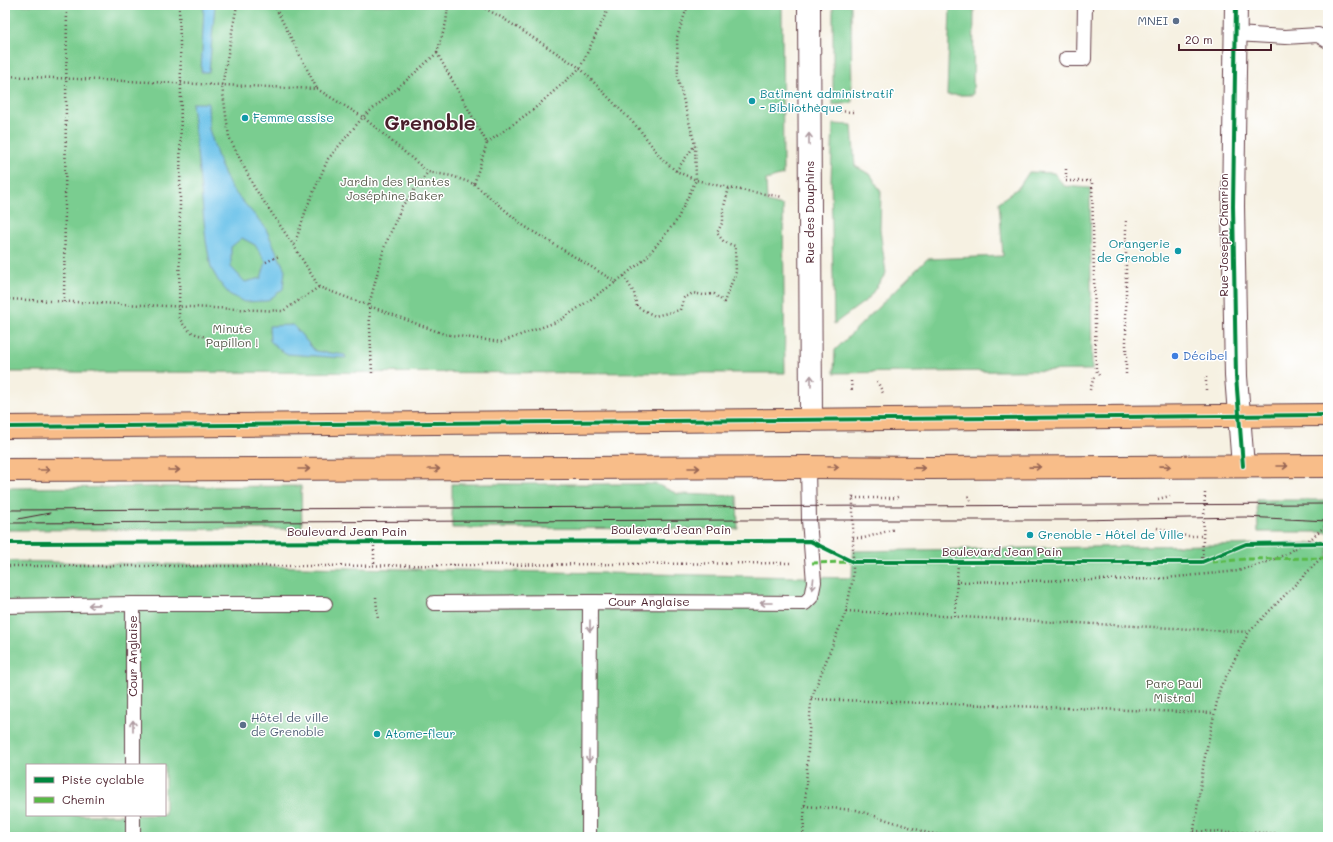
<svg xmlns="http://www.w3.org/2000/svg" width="1333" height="842" font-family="Mali,sans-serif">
<rect width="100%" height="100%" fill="#fff"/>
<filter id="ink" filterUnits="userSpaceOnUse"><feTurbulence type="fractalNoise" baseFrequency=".025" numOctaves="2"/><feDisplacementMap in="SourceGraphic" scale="8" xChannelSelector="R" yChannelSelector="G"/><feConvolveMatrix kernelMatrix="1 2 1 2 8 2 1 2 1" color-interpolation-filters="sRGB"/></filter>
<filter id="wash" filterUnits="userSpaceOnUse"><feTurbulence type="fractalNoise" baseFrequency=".012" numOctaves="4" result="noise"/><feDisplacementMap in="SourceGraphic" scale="16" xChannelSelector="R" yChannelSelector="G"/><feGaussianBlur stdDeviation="0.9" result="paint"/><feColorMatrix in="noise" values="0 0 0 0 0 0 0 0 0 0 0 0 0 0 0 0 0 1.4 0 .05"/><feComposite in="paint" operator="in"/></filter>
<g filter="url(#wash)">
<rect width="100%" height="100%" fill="#f6f1e2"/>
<!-- green -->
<g fill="#7acd90" stroke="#62765e" fill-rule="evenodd">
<path d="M5,5H782L783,175L766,180L767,202L783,206L785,373L5,372Z"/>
<path d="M833,5H851L852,103L833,105Z"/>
<path d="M950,8L974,9L973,95H947Z"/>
<path d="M833,124L852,125L855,166L871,175L881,192L880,230L886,273L868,299L834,324L831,179Z"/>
<path d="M1029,172L1054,173L1064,186L1090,188L1092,370L834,373L835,350L927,259L1003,256L999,202L1019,187Z"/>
<path d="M452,484H656L678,494L737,496L738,529L452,528Z"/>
<path d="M301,486L302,529L5,530V488Z"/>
<path d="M1257,500H1328V532H1258Z"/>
<path d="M1328,543V837H5V561L852,578L853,551ZM27,765H165V815H27Z"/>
</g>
<!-- water -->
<g fill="#6dc3ea" stroke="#5c718a" fill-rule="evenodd">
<path d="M204,5H215L209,72H201Z"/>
<path d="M192,103H208L209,129L220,164L231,188L265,227L285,270L283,289L267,301L244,302L229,294L219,282L211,268L206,241ZM242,238L255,245L266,262L261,278L245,282L231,267V247Z"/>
<path d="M293,325L315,351L345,355L346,358L285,354L270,341L269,326Z"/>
</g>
</g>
<g filter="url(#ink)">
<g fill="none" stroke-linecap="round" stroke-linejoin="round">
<defs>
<g id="service">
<path d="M1236,34L1285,37L1318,35L1328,41"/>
<path d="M1066,59H1084L1085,5"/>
<path d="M434,603L590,602"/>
<path d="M5,606L133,604H325"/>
<path d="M133,765V604"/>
<path d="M133,837V815"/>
<path d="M589,837L590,602L805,603L811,597L814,582L809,520L808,467"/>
</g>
<g id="minor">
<path d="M809,5L811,420"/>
<path d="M1236,5L1233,206L1236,376L1243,466"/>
</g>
<g id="primary">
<path d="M5,427L1328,415"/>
<path d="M5,470L808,467L930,468L1328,466"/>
</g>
</defs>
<!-- service casing -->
<use href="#service" stroke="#643e46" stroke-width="16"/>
<!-- minor casing -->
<use href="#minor" stroke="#643e46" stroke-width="24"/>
<!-- primary casing -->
<use href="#primary" stroke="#643e46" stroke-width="24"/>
<!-- path -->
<g stroke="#643e46" stroke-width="2.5" stroke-dasharray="1 3" stroke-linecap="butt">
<path d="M179,5L181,83L179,317C186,331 191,333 206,337"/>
<path d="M237,5L222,86L229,137L254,187L294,246L319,287L444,334L501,342L559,321L616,282L645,259L677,220L696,180L695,145L678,79L677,37L688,5"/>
<path d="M274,5L304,63L317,89"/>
<path d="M478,5L501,17L580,68L640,130L662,159L676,171L696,180L729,188L783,197"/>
<path d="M437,53L487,143L474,184L452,176L428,172L363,117L400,86Z"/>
<path d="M437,53L446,23L448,5"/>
<path d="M5,76L317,89L363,117L328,159L307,207L294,246"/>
<path d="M836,111L854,112"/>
<path d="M487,143L534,109L580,68L610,5"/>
<path d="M1066,169V181H1092L1096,370L1100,377"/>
<path d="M676,171L695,145"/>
<path d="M474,184L524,226L616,282"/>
<path d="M1126,221V377"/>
<path d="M266,262L279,256"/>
<path d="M624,276L634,293L637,307L655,316L680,310L684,298L693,293L703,295L714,294L724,302L736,272L735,246L724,242L717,233L723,221V210L729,188"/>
<path d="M5,299L283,311L319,287"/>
<path d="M64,302L67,5"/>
<path d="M372,373L369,305L384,248L402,206L428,172"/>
<path d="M851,381L852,392"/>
<path d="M877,381L883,393"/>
<path d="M1090,390L1094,377"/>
<path d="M1206,390V375"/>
<path d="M968,496L971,501"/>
<path d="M853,498H895L900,496"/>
<path d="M1158,499L1170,496"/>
<path d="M1157,528L1186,536H1203"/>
<path d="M853,538H864L895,529"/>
<path d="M374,542V565"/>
<path d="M1202,562L1205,493"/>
<path d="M5,566H306L790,563"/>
<path d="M956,582L1155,579L1238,571L1267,562L1284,555L1312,538L1328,523"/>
<path d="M376,597L378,620"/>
<path d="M846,611L1249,632"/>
<path d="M955,616L958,562"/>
<path d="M811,699L1214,713"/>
<path d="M804,806L856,810L928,833L957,837"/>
<path d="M803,837L811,699L846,611L853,578V493"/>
<path d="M1189,837L1194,831L1301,834"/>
<path d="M1193,837L1204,761L1220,688L1249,632L1321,558"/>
</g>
<!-- service -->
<use href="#service" stroke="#fff" stroke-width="14"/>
<!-- minor -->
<use href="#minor" stroke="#fff" stroke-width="22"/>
<!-- primary -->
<use href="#primary" stroke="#f8bd89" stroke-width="22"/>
<!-- tram -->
<g stroke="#4a1f2b" stroke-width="1">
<path d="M5,510L1328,504"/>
<path d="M18,519L50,513"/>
<path d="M5,523L738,520H1075L1245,517L1328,521"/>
</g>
<!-- quiet -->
<g stroke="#58b947" stroke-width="3" stroke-dasharray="6 3" stroke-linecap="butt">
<path d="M1212,562L1246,559L1328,558"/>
<path d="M812,563L850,562"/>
</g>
<defs>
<g id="cycleway">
<path d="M1236,5L1233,206L1236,376L1243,466"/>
<path d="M5,427L1328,415"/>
<path d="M5,543L810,541L853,562H1202L1246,544L1328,543"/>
</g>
</defs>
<!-- cycleway casing -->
<use href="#cycleway" stroke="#fff" stroke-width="6"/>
<!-- cycleway -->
<use href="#cycleway" stroke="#00873e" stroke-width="4"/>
</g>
<!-- one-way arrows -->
<defs><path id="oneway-shaft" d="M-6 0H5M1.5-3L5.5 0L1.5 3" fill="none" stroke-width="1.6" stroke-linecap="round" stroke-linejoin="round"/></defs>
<g stroke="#ae9aa0">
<use href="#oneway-shaft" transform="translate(809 139) rotate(-90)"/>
<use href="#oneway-shaft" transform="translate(811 381) rotate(-90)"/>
<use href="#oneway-shaft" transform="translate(813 584) rotate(96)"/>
<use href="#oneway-shaft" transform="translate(766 603) rotate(-180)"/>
<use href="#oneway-shaft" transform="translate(94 605) rotate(179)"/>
<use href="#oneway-shaft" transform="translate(590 626) rotate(90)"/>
<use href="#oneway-shaft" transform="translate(133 726) rotate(-90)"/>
<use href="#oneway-shaft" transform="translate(589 756) rotate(90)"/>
</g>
<g stroke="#986655">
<use href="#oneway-shaft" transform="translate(1165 466) rotate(-1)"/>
<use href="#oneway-shaft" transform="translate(1282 466)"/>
<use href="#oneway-shaft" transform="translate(833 467)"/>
<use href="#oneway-shaft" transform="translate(1035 467) rotate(-1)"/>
<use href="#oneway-shaft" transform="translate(694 468)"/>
<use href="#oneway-shaft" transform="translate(919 468) rotate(1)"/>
<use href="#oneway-shaft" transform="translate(304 469)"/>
<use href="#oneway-shaft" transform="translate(434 469)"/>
<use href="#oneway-shaft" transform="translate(44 470)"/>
<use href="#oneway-shaft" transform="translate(174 470)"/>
</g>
</g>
<!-- markers -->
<g fill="#5c6f8a" stroke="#fff" stroke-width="1.5">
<circle cx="1176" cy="21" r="4"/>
<circle cx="243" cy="725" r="4"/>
</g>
<g fill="#0f9aa8" stroke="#fff" stroke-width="1.5">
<circle cx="752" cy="101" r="4"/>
<circle cx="245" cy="118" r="4"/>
<circle cx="1178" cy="251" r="4"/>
<circle cx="1030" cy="535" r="4"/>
<circle cx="377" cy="734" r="4"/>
</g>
<circle fill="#3f7fe0" stroke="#fff" stroke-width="1.5" cx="1175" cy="356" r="4"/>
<g text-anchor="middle" stroke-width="3" stroke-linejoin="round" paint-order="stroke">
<!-- service labels -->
<g font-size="12" fill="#4e5e75" stroke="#fff" text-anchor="end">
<text x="1168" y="25">MNEI</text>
<text x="251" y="722" text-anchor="start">Hôtel de ville<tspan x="251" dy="14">de Grenoble</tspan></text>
</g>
<!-- culture labels -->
<g font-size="12" fill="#0d838f" stroke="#fff" text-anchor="start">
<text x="760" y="98">Batiment administratif<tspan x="760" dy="14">- Bibliothèque</tspan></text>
<text x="253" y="122">Femme assise</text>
<text x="1170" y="248" text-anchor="end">Orangerie<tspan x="1170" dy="14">de Grenoble</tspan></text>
<text x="1038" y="539">Grenoble - Hôtel de Ville</text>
<text x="385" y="738">Atome-fleur</text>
</g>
<!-- park labels -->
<g font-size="12" fill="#5b5c4e" stroke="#fff">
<text x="395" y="186">Jardin des Plantes<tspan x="395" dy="14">Joséphine Baker</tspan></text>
<text x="232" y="333">Minute<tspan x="232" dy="14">Papillon !</tspan></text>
<text x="1174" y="688">Parc Paul<tspan x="1174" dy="14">Mistral</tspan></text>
</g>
<!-- street labels -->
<g font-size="12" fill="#4a1f2b" stroke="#fff">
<text transform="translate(810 212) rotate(-90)" y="4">Rue des Dauphins</text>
<text transform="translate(1224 235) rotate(-90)" y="4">Rue Joseph Chanrion</text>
<text x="671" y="534">Boulevard Jean Pain</text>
<text x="347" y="536">Boulevard Jean Pain</text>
<text x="1002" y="556">Boulevard Jean Pain</text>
<text x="649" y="606">Cour Anglaise</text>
<text transform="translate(133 656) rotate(-90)" y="4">Cour Anglaise</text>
</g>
<!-- shop labels -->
<g font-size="12" fill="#366cbe" stroke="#fff" text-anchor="start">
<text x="1183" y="360">Décibel</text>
</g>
<!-- town labels -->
<g font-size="20" font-weight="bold" fill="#4a1f2b" stroke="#fff">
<text x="430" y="130">Grenoble</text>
</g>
</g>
<!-- margin -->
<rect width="1333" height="842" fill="none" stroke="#fff" stroke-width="20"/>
<!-- legend -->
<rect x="26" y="764" width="140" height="52" fill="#ffffff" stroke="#b7a5aa"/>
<rect x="34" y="777" width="20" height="6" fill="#00873e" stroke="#b7a5aa"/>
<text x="62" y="784" font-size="12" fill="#4a1f2b">Piste cyclable</text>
<rect x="34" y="797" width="20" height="6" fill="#58b947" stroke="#b7a5aa"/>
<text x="62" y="804" font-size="12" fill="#4a1f2b">Chemin</text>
<!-- scale -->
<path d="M1179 44v6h92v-6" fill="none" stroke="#4a1f2b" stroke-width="2"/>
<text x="1185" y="44" font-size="12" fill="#4a1f2b" stroke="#ffffff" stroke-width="3" paint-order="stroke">20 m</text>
</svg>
